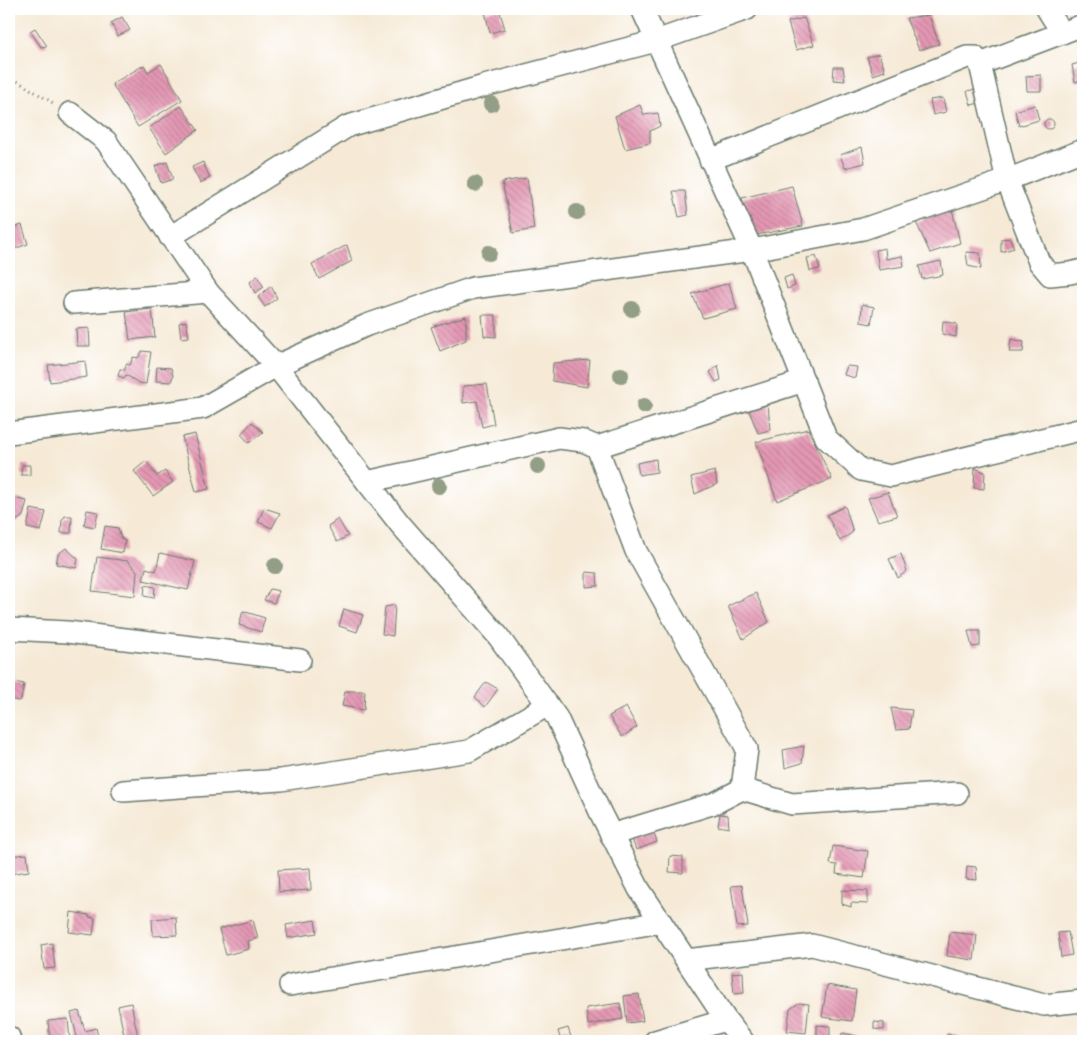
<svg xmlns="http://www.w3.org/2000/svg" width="1092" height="1050" font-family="Vollkorn,serif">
<defs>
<pattern id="building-back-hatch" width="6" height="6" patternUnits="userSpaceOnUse" patternTransform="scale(1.25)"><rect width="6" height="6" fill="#e598b4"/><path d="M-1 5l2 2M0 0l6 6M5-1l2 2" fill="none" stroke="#b97d93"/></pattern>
</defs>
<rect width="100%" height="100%" fill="#fff"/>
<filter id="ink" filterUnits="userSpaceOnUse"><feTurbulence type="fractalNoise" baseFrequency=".02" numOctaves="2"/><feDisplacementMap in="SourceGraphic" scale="10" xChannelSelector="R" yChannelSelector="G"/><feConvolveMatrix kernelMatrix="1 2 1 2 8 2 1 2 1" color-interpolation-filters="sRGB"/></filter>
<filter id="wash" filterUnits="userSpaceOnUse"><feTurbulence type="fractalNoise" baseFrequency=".0096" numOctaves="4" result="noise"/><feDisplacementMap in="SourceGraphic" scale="20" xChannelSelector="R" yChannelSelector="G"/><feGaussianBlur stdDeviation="1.12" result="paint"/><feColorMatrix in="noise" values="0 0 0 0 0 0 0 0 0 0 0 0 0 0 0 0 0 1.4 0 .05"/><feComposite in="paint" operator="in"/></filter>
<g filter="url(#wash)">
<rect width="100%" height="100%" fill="#f6ead7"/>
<g id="blocks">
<!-- building -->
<g fill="url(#building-back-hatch)">
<path d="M499,9L505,29L490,33L485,12Z"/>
<path d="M929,15L939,44L919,50L906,18Z"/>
<path d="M122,17L130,30L118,36L111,23Z"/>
<path d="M804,18L814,45L796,50L788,22Z"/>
<path d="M35,28L47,46L41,47L30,31Z"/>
<path d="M879,54L885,71L873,75L867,57Z"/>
<path d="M1083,62V80L1075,82L1072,65Z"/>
<path d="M161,64L182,100L138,127L112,84L144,65L148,72Z"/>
<path d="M834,67H843L845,81L833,80Z"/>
<path d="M1041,75V91H1027L1026,76Z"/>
<path d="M976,89L980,103L971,105L967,91Z"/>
<path d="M943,98L946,112L933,115L930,100Z"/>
<path d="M640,105L644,115L658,113L660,126L650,131V143L625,149L615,116Z"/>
<path d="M1035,105L1039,120L1019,126L1015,111Z"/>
<path d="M181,106L198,130L166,153L149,128Z"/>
<circle cx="1049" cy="124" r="5"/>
<path d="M862,147L865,163L845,168L840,155Z"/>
<path d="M167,162L173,179L161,183L155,166Z"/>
<path d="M203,162L210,178L200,183L192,167Z"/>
<path d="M527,178L534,229L513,233L502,182Z"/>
<path d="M792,186L803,226L751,236L742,198Z"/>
<path d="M673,191H685L688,215L679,217Z"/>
<path d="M952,209L960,243L930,253L916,222Z"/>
<path d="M22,225L28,244L11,250L9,242V229Z"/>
<path d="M1010,238L1014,248L1001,252V239Z"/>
<path d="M347,245L352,261L319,279L312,264Z"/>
<path d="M885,248L886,259L902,256L904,266L879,270L876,250Z"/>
<path d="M966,252L980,253L981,269L968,266Z"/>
<path d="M816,256L820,269L810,271L807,258Z"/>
<path d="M941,261L943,275L922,279L919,266Z"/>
<path d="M792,275L795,286L787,289L784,278Z"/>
<path d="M257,276L264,287L255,293L250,282Z"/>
<path d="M729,283L737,309L703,318L692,294Z"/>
<path d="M271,286L277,298L265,307L258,297Z"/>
<path d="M862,304L874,307L871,324L861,322Z"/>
<path d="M152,309L155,337L130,340L126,312Z"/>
<path d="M482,315H496V337L484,336Z"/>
<path d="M466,316V340L440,351L431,327Z"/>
<path d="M186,321L189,337L181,338L179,323Z"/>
<path d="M943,321L957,324L956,337L942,334Z"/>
<path d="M89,328L90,346H77L76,329Z"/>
<path d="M1011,339L1024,342L1023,352H1009Z"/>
<path d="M142,351L151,352L146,384L139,383L126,375L124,378L118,376L120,369L125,370L126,364L130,365L133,357L138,358Z"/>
<path d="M590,360L587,387L552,381L553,363Z"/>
<path d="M85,361L87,377L50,382L48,365Z"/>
<path d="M718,365L721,380L716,382L710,372Z"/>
<path d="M847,366L857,367L855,378L844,375Z"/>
<path d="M157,367L171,368L173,376L171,382L156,381Z"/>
<path d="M487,384L494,424L482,427L477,401L463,403V386Z"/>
<path d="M768,402L770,430L758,433L748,408Z"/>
<path d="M252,422L263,432L249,443L241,434Z"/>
<path d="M808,429L832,479L777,501L756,442Z"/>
<path d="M195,434L209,489L196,492L182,437Z"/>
<path d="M656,459L657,472L639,475L637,463Z"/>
<path d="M146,461L157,476L165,471L173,482L153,496L134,471Z"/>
<path d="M22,465H30V475H21Z"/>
<path d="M975,468L985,472L984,489L974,488Z"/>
<path d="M715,471L717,484L695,494L691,477Z"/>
<path d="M888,492L897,516L878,521L868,498Z"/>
<path d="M9,497L27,501L23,516L15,522L9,521Z"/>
<path d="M845,506L853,532L840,541L827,515Z"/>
<path d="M264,508L280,513L272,528L258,522Z"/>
<path d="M31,509L46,512L41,531L27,528Z"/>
<path d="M87,510L98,512L95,527L84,525Z"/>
<path d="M65,516H72L71,533H61L62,520Z"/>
<path d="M338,519L348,536L337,542L328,526Z"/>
<path d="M105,526L118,528L121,538L125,541L123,553L101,549Z"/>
<path d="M66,548L78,559L76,568L56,564L58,554Z"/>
<path d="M160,553L195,561L188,590L143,580L146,568L156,571Z"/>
<path d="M901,554L907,571L898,578L889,559Z"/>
<path d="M97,557L128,561L137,571L135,596L92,591Z"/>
<path d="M586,572L597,573L598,586L586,587Z"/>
<path d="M145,585L155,587L154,598L144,596Z"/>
<path d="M270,589L279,591L274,603L264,600Z"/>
<path d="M756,593L769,622L743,639L728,606Z"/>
<path d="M395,605L393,636L382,634L385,607Z"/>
<path d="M344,609L363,615L357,632L339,626Z"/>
<path d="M243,611L265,618L261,632L239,625Z"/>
<path d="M968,631H980V646L972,647Z"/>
<path d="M9,681L24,684L21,700L18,701L9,699Z"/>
<path d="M486,682L498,689L485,707L475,697Z"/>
<path d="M345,691H365L364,710L342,706Z"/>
<path d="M626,707L637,727L622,737L609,716Z"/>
<path d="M891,708L912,710L909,729L896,730Z"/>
<path d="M804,746L802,763L785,768L783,750Z"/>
<path d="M720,814L728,815L729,828L718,826Z"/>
<path d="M653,831L657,842L636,850L632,839Z"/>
<path d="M833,846L868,851L864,878L836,874L837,865L830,864Z"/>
<path d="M27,854L29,871L9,874V856Z"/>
<path d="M670,856L683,857V873L669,872Z"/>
<path d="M967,866L976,867L977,880L966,879Z"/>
<path d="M310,868L311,890L279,892L278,870Z"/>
<path d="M742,885L748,926L737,927L731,886Z"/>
<path d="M842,890L868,891V904L851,903V907L842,904Z"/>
<path d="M71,912L89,915V917L95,918L93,935L69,932Z"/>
<path d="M176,917L177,935L153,936L152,919Z"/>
<path d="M253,920L258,938L248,941L249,949L226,955L219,929Z"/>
<path d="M315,920L317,933L288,938L286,925Z"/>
<path d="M950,932L977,935L974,960L947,956Z"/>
<path d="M1068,932L1072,955L1061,957L1058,933Z"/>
<path d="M52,943L55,968L44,969L41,945Z"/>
<path d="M743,972L744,993L734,994L732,973Z"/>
<path d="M827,985L856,990L852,1021L822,1017Z"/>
<path d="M639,994L643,1021L627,1023L624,996Z"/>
<path d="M131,1003L138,1037L125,1040L118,1006Z"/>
<path d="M620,1003L623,1019L588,1025L586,1008Z"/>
<path d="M799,1003L809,1004L806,1033L787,1031L790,1009Z"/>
<path d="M79,1011L85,1031L96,1028L99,1041H78L71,1013Z"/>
<path d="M68,1019L70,1041H50L48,1021Z"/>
<path d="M874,1022L884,1023V1030L874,1029Z"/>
<path d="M817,1025L830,1026V1041H817Z"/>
<path d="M568,1028L571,1037L561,1041L558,1031Z"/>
<path d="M842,1033L857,1036V1041H840Z"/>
<path d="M947,1034L957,1035V1041H946Z"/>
</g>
</g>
</g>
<g filter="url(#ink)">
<use href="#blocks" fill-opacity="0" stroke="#6a7a6d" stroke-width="1"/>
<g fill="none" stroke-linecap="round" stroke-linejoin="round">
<defs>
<g id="minor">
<path d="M642,9L752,250L826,438L861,470L891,476L1083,429"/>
<path d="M1047,9L1062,33"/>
<path d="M980,64L1083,25"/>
<path d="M70,113L106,141L208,292L276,366L400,524L498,636L557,718L601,814L639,889L726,1020L743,1041"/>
<path d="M710,160L967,57H975L980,64L1007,180L1039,262L1050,275L1070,273L1083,270"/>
<path d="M170,237L348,126L484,86L656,41L747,9"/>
<path d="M74,303L208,292"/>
<path d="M9,433L203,408L276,366L367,325L473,288L752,250L863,229L1007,180L1083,150"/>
<path d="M597,447L804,381"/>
<path d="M367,482L559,438L583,441L597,447L636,551L747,749L742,789L715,803L611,835"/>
<path d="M9,629L67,632L300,660"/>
<path d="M742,789L792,804L957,793"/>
<path d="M123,791L281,780L469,751L548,705"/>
<path d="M686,960L812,945L1044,1005L1083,1001"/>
<path d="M290,985L661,922"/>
<path d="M9,1037L10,1041"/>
<path d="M655,1041L726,1020"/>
</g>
</defs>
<!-- minor casing -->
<use href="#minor" stroke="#6a7a6d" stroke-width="24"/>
<!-- path -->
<path stroke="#6a7a6d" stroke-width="3" stroke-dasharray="1 4" stroke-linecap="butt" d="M9,76L53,103"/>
<!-- minor -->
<use href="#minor" stroke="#fff" stroke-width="21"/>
</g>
<!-- trees -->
<g fill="#929e86">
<circle cx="491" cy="104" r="8"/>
<circle cx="475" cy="184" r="8"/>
<circle cx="577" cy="212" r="8"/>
<circle cx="489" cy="253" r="8"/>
<circle cx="632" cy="309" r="8"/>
<circle cx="621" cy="375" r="8"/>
<circle cx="644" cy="406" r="8"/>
<circle cx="538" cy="466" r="8"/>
<circle cx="439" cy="486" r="8"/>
<circle cx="275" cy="566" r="8"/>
</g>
</g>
<!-- margin -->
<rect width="1092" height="1050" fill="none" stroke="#fff" stroke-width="30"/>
</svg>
